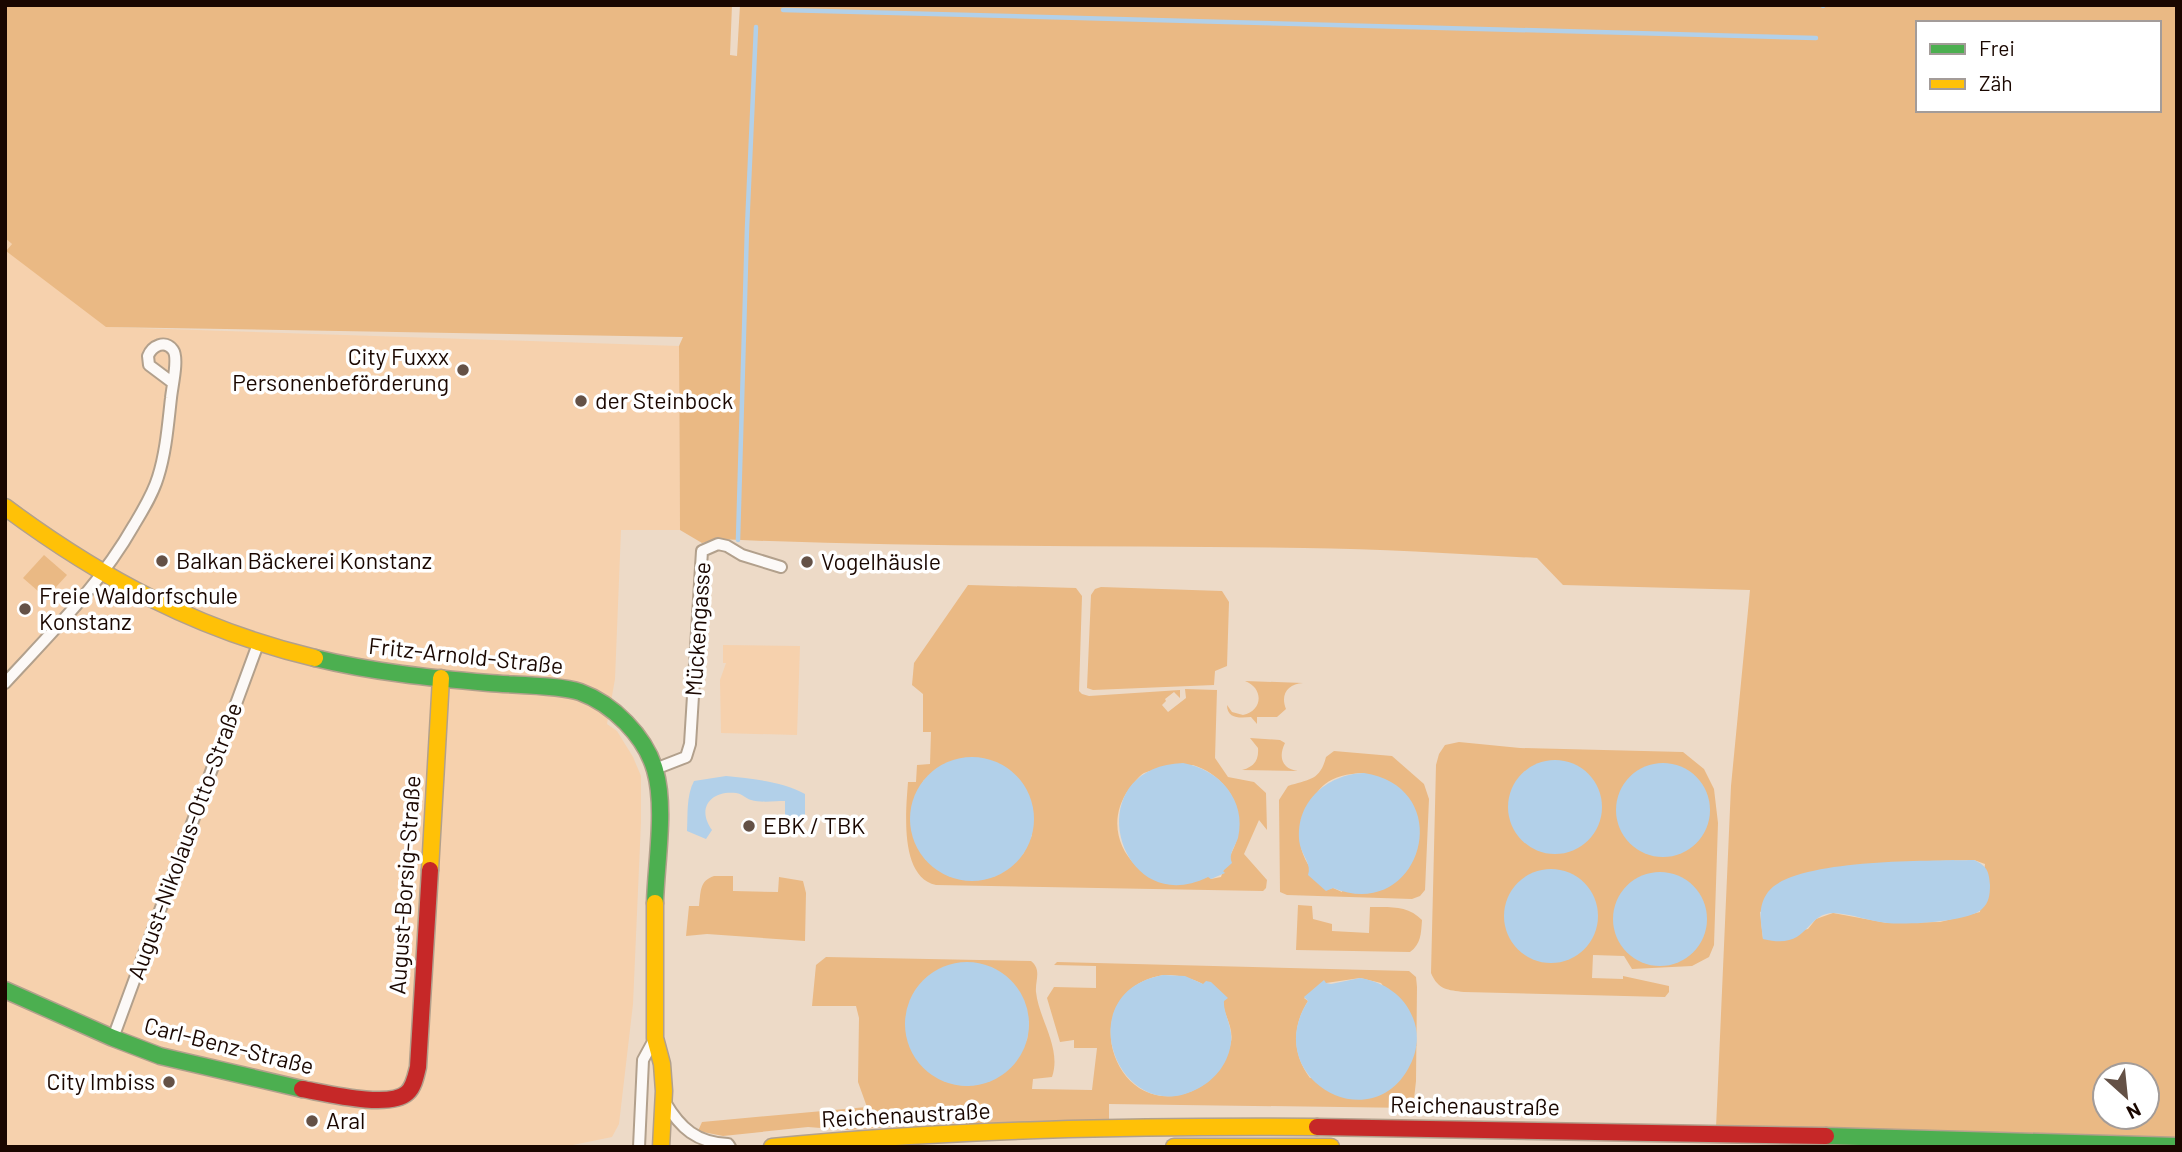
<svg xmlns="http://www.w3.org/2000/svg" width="2182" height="1152" font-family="Barlow,sans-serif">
<rect width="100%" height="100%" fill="#eddac7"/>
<!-- built -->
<g fill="#f6d1ad">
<path d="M5,238L12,244L7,250L107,327L679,346L680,530H621L615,679L607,724L617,731L633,757L641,776V822L633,1004L619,1124L612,1137L563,1147H5Z"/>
<path d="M723,645L800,646L797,735L721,733L720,680L726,663H723Z"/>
</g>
<!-- green -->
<g fill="#eab984" fill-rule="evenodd">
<path d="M5,5H732L730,55L737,56L740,5H2177V1139L1716,1128L1731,786L1750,590L1563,585L1537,558C1459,554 1382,549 1304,548C1109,545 913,548 718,539L702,543L680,530L679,346L683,337L106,327L6,251L12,244L5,238ZM1918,23H2159V110H1918ZM1974,860L1985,864L1980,912L1940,922L1887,923L1833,913L1816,919L1808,929L1763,939L1760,912L1931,861ZM2105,1075H2147V1117H2105Z"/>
<path d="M44,555L67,575L46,598L23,578Z"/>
<path d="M968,585L1076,588L1082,596L1079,691L1082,694L1089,696L1180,690V698L1174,692L1165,699L1166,701L1162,705L1168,712L1186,698L1185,689L1217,690L1215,758L1228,777L1254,782L1266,793L1267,830L1259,820L1244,854L1267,880L1266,888L1263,891L936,885C899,877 906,810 908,782H916L917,765L930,764L931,732H923V694L912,685L914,663ZM1193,765C1225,775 1247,807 1236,842C1232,854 1225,864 1221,877L1211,879L1209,876C1153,905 1091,842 1129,789C1133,784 1139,776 1144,773C1156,768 1180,767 1193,765ZM924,780L1032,835L1023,854L986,879L964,880L947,875L925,859L915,796Z"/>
<path d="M1101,587L1222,591L1229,602L1227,666L1215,671L1214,685L1093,690L1087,688L1091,595L1095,589Z"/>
<path d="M1245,681L1303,683C1288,684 1280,694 1286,709L1277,717H1257V724L1251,717C1240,718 1227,719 1227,705L1232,712L1243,715C1263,711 1264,688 1245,681Z"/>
<path d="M1250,738L1280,740L1285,743C1278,757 1282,769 1298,771L1242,770C1254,767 1259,760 1258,748Z"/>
<path d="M1459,742L1520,748L1683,752L1704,769L1714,789L1718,823L1714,945L1709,957L1692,966L1632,969L1624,956L1593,955L1592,978L1623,979V976L1669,986V992L1665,997L1464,992C1448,990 1438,990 1431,973L1436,765L1439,754L1445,745Z"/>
<path d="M1334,751L1392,756L1424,784L1429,799L1425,890L1420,896L1412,899L1287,895L1280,892L1279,800L1288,786C1309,779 1320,781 1326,757ZM1364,773L1342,892L1333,888L1328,889C1318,878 1308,868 1303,854C1298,840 1300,831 1305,817C1316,786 1329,774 1364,773Z"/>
<path d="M714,876H733V891L778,892L779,877L803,881L806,893L805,941L707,934L686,936L689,906H699C701,892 699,881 714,876Z"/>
<path d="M1298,905L1312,906L1313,919L1332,924V931L1369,933L1370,907C1389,907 1408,905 1422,920C1421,934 1421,944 1410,952L1296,950Z"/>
<path d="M826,957L1031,961C1042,970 1035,980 1036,992C1039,1020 1062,1048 1052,1077L1033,1079L1032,1089L1092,1090L1097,1048H1074V1040L1060,1042L1047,998L1054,987L1096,988V966L1054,965L1057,962L1409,971L1416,977L1417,987L1416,1081L1413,1108L1109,1104V1120L998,1124L950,1123L847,1130L808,1127L723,1136L698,1131L702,1122L867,1107L858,1082L859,1018L856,1006H812L816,965ZM972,963L993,968L1029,1022L1027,1040L969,1086C929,1083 899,1052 908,1010C910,1002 913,992 919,986C924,981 932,978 937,974C950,966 957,963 972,963ZM1163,975C1189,974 1206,985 1227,998L1223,1001C1223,1014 1234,1027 1231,1042C1226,1065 1214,1081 1192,1091C1113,1124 1071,992 1163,975ZM1360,978L1381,983L1416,1029L1417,1046L1310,1078C1292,1054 1292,1026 1308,1001L1304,998L1326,983Z"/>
</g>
<!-- water -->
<g fill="#b2d0e9">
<circle cx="972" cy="819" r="62"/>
<circle cx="1555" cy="807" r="47"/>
<circle cx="1663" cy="810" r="47"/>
<path d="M1183,763C1219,769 1247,800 1238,838C1235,847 1228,854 1232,863L1223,871L1225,873L1211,879L1208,877C1118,922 1075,767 1183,763Z"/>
<path d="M1364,773C1460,788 1421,924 1333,888L1326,891L1308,875C1312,865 1302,855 1300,845C1293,804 1326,774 1364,773Z"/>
<path d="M726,776C753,779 782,781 805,794V818L785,817V801C775,801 761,803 751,800C745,798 743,794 736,793C711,790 696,808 712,830L706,839L687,831C688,815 686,796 694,781Z"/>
<path d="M1974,860C1987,866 1989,871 1990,885C1990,894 1989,903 1982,909C1969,922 1906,925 1887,923C1869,921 1852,914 1834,913C1804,913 1810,951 1763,939C1761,922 1757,907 1768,892C1793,858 1933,861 1974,860Z"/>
<circle cx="1551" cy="916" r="47"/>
<circle cx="1660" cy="919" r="47"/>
<circle cx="967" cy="1024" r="62"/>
<path d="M1163,975L1185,976L1203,984L1206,981L1211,982L1228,998L1224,1001C1223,1014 1233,1026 1231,1042C1229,1062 1216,1079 1199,1088C1120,1132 1065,993 1163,975Z"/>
<path d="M1360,978C1384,982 1404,995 1413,1018C1420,1035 1417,1054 1408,1069C1368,1140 1260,1076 1308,1001L1304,997L1324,980L1326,983L1331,984Z"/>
</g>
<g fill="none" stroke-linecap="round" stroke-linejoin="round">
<!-- stream -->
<g stroke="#b2d0e9" stroke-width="4.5">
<path d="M1823,6V5"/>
<path d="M783,10L1816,38"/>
<path d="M738,540L747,228L756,27"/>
</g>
<defs>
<g id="street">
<path d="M5,683C51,633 100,585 134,525C143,510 153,494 158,477C166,452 168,424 171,398C172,387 179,358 173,350C165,339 152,346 148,356L149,365L173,383"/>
<path d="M655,769L686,757L690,744L702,551L718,544L727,546L742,555L781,567"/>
<path d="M113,1038L258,644"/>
<path d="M665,1102C680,1128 697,1143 728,1144L730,1147"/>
<path d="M639,1147L643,1060L655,1038"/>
</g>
<g id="fast">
<path d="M315,658C372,672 431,678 489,683C511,685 561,685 580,692C613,704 645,736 655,770C666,808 656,863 655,903"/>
<path d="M5,990L113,1038L160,1056L302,1089"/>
<path d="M1826,1136L2177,1146"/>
</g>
<g id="slow">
<path d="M5,507C102,579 198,630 315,658"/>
<path d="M430,870L441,678"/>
<path d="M655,903V1038L662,1064L664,1091L661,1147"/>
<path d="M772,1147C953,1129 1135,1126 1317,1127"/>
<path d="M1174,1147H1331"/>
</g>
<g id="jam">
<path d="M302,1089C325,1093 389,1109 407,1093C414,1087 416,1075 418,1067L430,870"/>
<path d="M1317,1127L1826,1136"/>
</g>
</defs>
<!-- street casing -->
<use href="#street" stroke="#b2a08c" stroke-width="14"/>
<!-- fast casing -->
<use href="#fast" stroke="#b2a08c" stroke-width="19"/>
<!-- slow casing -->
<use href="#slow" stroke="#b2a08c" stroke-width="19"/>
<!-- jam casing -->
<use href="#jam" stroke="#b2a08c" stroke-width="19"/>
<!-- street -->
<use href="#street" stroke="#fcf9f7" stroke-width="10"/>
<!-- fast -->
<use href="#fast" stroke="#4caf50" stroke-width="16"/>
<!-- slow -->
<use href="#slow" stroke="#ffc107" stroke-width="16"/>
<!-- jam -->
<use href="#jam" stroke="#c62828" stroke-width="16"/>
</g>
<!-- markers -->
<g fill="#645146" stroke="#fff" stroke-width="2.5">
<circle cx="463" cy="370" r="7"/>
<circle cx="581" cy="401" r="7"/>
<circle cx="162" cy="561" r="7"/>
<circle cx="807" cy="562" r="7"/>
<circle cx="25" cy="609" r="7"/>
<circle cx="749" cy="826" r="7"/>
<circle cx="169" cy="1082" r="7"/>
<circle cx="312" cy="1121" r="7"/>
</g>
<g text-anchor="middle" stroke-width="7" stroke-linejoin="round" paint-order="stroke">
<!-- poi labels -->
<g font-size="23" fill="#1a0700" stroke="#fff" text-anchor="start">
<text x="449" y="365" text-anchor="end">City Fuxxx<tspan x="449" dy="26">Personenbeförderung</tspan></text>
<text x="595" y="409">der Steinbock</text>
<text x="176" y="569">Balkan Bäckerei Konstanz</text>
<text x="821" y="570">Vogelhäusle</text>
<text x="39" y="604">Freie Waldorfschule<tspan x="39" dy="26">Konstanz</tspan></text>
<text x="763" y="834">EBK / TBK</text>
<text x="155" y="1090" text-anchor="end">City Imbiss</text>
<text x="326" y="1129">Aral</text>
</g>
<!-- street labels -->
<g font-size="23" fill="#1a0700" stroke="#fff">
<text transform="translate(698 629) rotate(-86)" y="8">Mückengasse</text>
<text transform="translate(466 656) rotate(6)" y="8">Fritz-Arnold-Straße</text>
<text transform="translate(185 841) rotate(-70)" y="8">August-Nikolaus-Otto-Straße</text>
<text transform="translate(405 885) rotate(-86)" y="8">August-Borsig-Straße</text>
<text transform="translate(229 1046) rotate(14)" y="8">Carl-Benz-Straße</text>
<text transform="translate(1475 1106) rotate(1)" y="8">Reichenaustraße</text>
<text transform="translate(906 1115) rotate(-3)" y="8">Reichenaustraße</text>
</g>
</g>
<!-- border -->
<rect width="2182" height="1152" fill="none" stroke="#1a0700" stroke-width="14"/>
<!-- legend -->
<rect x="1916" y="21" width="245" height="91" fill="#ffffff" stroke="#a39c99" stroke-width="2"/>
<rect x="1930" y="44" width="35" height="10" fill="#4caf50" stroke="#a39c99" stroke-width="2"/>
<text x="1979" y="56" font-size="21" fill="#1a0700">Frei</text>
<rect x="1930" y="79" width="35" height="10" fill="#ffc107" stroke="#a39c99" stroke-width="2"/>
<text x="1979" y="91" font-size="21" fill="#1a0700">Zäh</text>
<!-- north arrow -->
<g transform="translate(2126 1096) rotate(153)"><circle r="33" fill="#ffffff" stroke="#a39c99" stroke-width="2"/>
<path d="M0-5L12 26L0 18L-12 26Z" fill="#645146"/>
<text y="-10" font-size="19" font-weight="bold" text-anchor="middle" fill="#1a0700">N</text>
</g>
</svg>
